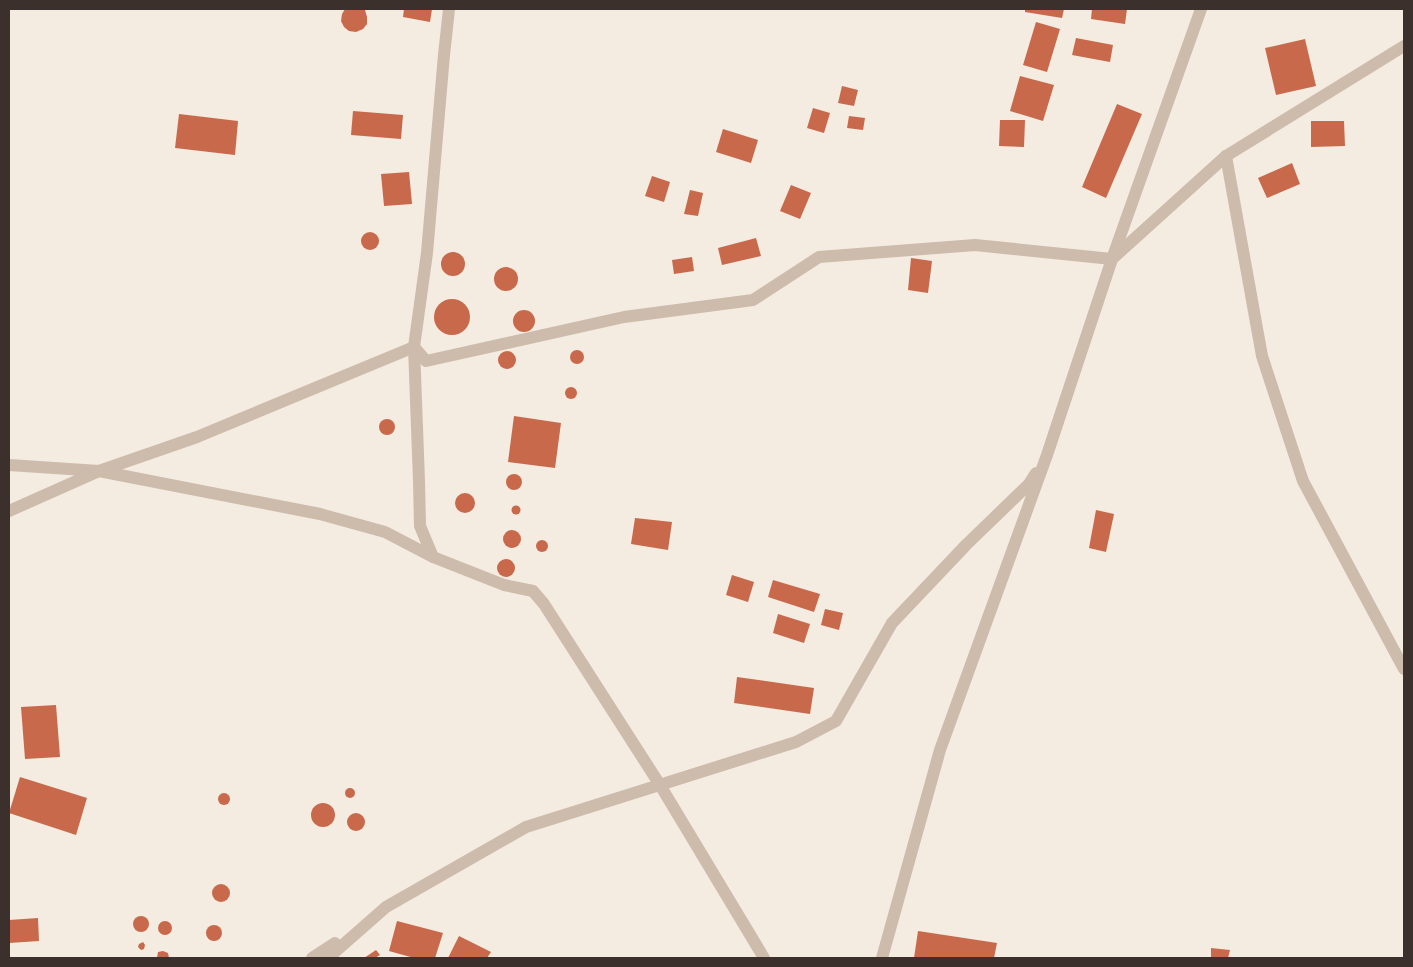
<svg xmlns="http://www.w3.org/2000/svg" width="1413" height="967" font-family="Ubuntu,sans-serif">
<rect width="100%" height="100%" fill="#f4ebe1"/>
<!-- building -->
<g fill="#c8694b">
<path d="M345,9H363L365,10L367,17V24L363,29L356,32L349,31L344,27L341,21L342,14Z"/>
<path d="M404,9H432L430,22L403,17Z"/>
<path d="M1025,9H1064L1062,18L1025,12Z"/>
<path d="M1092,9H1127L1125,24L1091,19Z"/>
<path d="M1036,22L1060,29L1047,72L1023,65Z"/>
<path d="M1076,38L1113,45L1110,62L1072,55Z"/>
<path d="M1305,39L1316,86L1276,95L1265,48Z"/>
<path d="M1020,76L1054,85L1043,121L1010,111Z"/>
<path d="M842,86L858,90L854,106L838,103Z"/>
<path d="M1117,104L1142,114L1106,198L1082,187Z"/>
<path d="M813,108L830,113L824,133L807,128Z"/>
<path d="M353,111L403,115L401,139L351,135Z"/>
<path d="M179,114L238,121L235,155L175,148Z"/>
<path d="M849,116L865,118L863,130L847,128Z"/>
<path d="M1000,120H1025L1024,147L999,146Z"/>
<path d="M1311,121H1344L1345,146L1311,147Z"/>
<path d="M723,129L758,140L751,163L716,152Z"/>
<path d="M1292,163L1300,184L1267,198L1258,178Z"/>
<path d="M409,172L412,204L384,206L381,174Z"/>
<path d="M652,176L670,182L664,202L645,196Z"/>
<path d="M791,185L811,193L800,219L780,211Z"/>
<path d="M690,190L703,193L698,216L684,214Z"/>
<circle cx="370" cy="241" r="9"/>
<path d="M756,238L761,256L722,265L718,248Z"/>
<circle cx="453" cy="264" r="12"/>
<path d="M692,257L694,271L674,274L672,260Z"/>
<path d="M911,258L932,261L928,293L908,290Z"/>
<circle cx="506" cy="279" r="12"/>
<circle cx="452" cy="317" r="18"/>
<circle cx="524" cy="321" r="11"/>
<circle cx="577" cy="357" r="7"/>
<circle cx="507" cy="360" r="9"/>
<circle cx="571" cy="393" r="6"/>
<path d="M514,416L561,423L555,468L508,462Z"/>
<circle cx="387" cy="427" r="8"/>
<circle cx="514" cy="482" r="8"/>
<circle cx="465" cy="503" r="10"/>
<circle cx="516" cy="510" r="4.5"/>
<path d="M1096,510L1114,514L1106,552L1089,548Z"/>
<path d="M635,518L672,522L668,550L631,544Z"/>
<circle cx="512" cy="539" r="9"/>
<circle cx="542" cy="546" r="6"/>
<circle cx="506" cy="568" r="9"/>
<path d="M732,575L754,582L748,602L726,595Z"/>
<path d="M773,580L820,594L814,612L768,597Z"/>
<path d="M825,609L843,613L839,630L821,625Z"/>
<path d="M778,614L810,624L804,643L773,633Z"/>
<path d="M737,677L814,688L810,714L734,703Z"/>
<path d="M56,705L60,757L25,759L21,707Z"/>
<path d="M20,777L87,798L76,835L9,813Z"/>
<circle cx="350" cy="793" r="5"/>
<circle cx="224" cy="799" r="6"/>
<circle cx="323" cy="815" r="12"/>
<circle cx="356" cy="822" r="9"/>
<circle cx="221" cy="893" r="9"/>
<circle cx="141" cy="924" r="8"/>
<path d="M38,918L39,941L9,943V920Z"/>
<path d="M397,921L443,933L435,958H414L389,951Z"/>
<circle cx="165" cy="928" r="7"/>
<circle cx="214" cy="933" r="8"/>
<path d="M918,931L997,943L994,958H914Z"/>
<path d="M459,936L491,952L487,958H448Z"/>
<path d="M143,942L145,945L144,949L141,950L138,947L139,944Z"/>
<path d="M1211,948L1230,950L1228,958H1211Z"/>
<path d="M376,950L380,955L375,958H364Z"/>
<path d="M163,951L168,953L169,958H157L158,952Z"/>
</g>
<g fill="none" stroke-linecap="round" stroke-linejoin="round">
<!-- minor -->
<g stroke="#cdbbac" stroke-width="12">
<path d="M449,9L444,55L427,253L414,347L419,481L420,526L433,557L504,585L533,591L544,604L660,785L764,958"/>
<path d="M1226,156L1262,356L1303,481L1404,669"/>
<path d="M9,465L99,471L320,514L385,532L433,557"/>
<path d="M9,511L99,471L197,437L414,347L426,361L624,317L753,300L819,257L975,245L1112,259L1226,156L1404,46"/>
<path d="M312,958L335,943"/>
<path d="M328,958L386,907L526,827L796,742L836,721L892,623L966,545L1029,484L1036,473"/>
<path d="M882,958L940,750L1047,455L1112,259L1201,9"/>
</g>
</g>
<!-- border -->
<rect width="1413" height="967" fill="none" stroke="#3b302b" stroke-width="20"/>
</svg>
